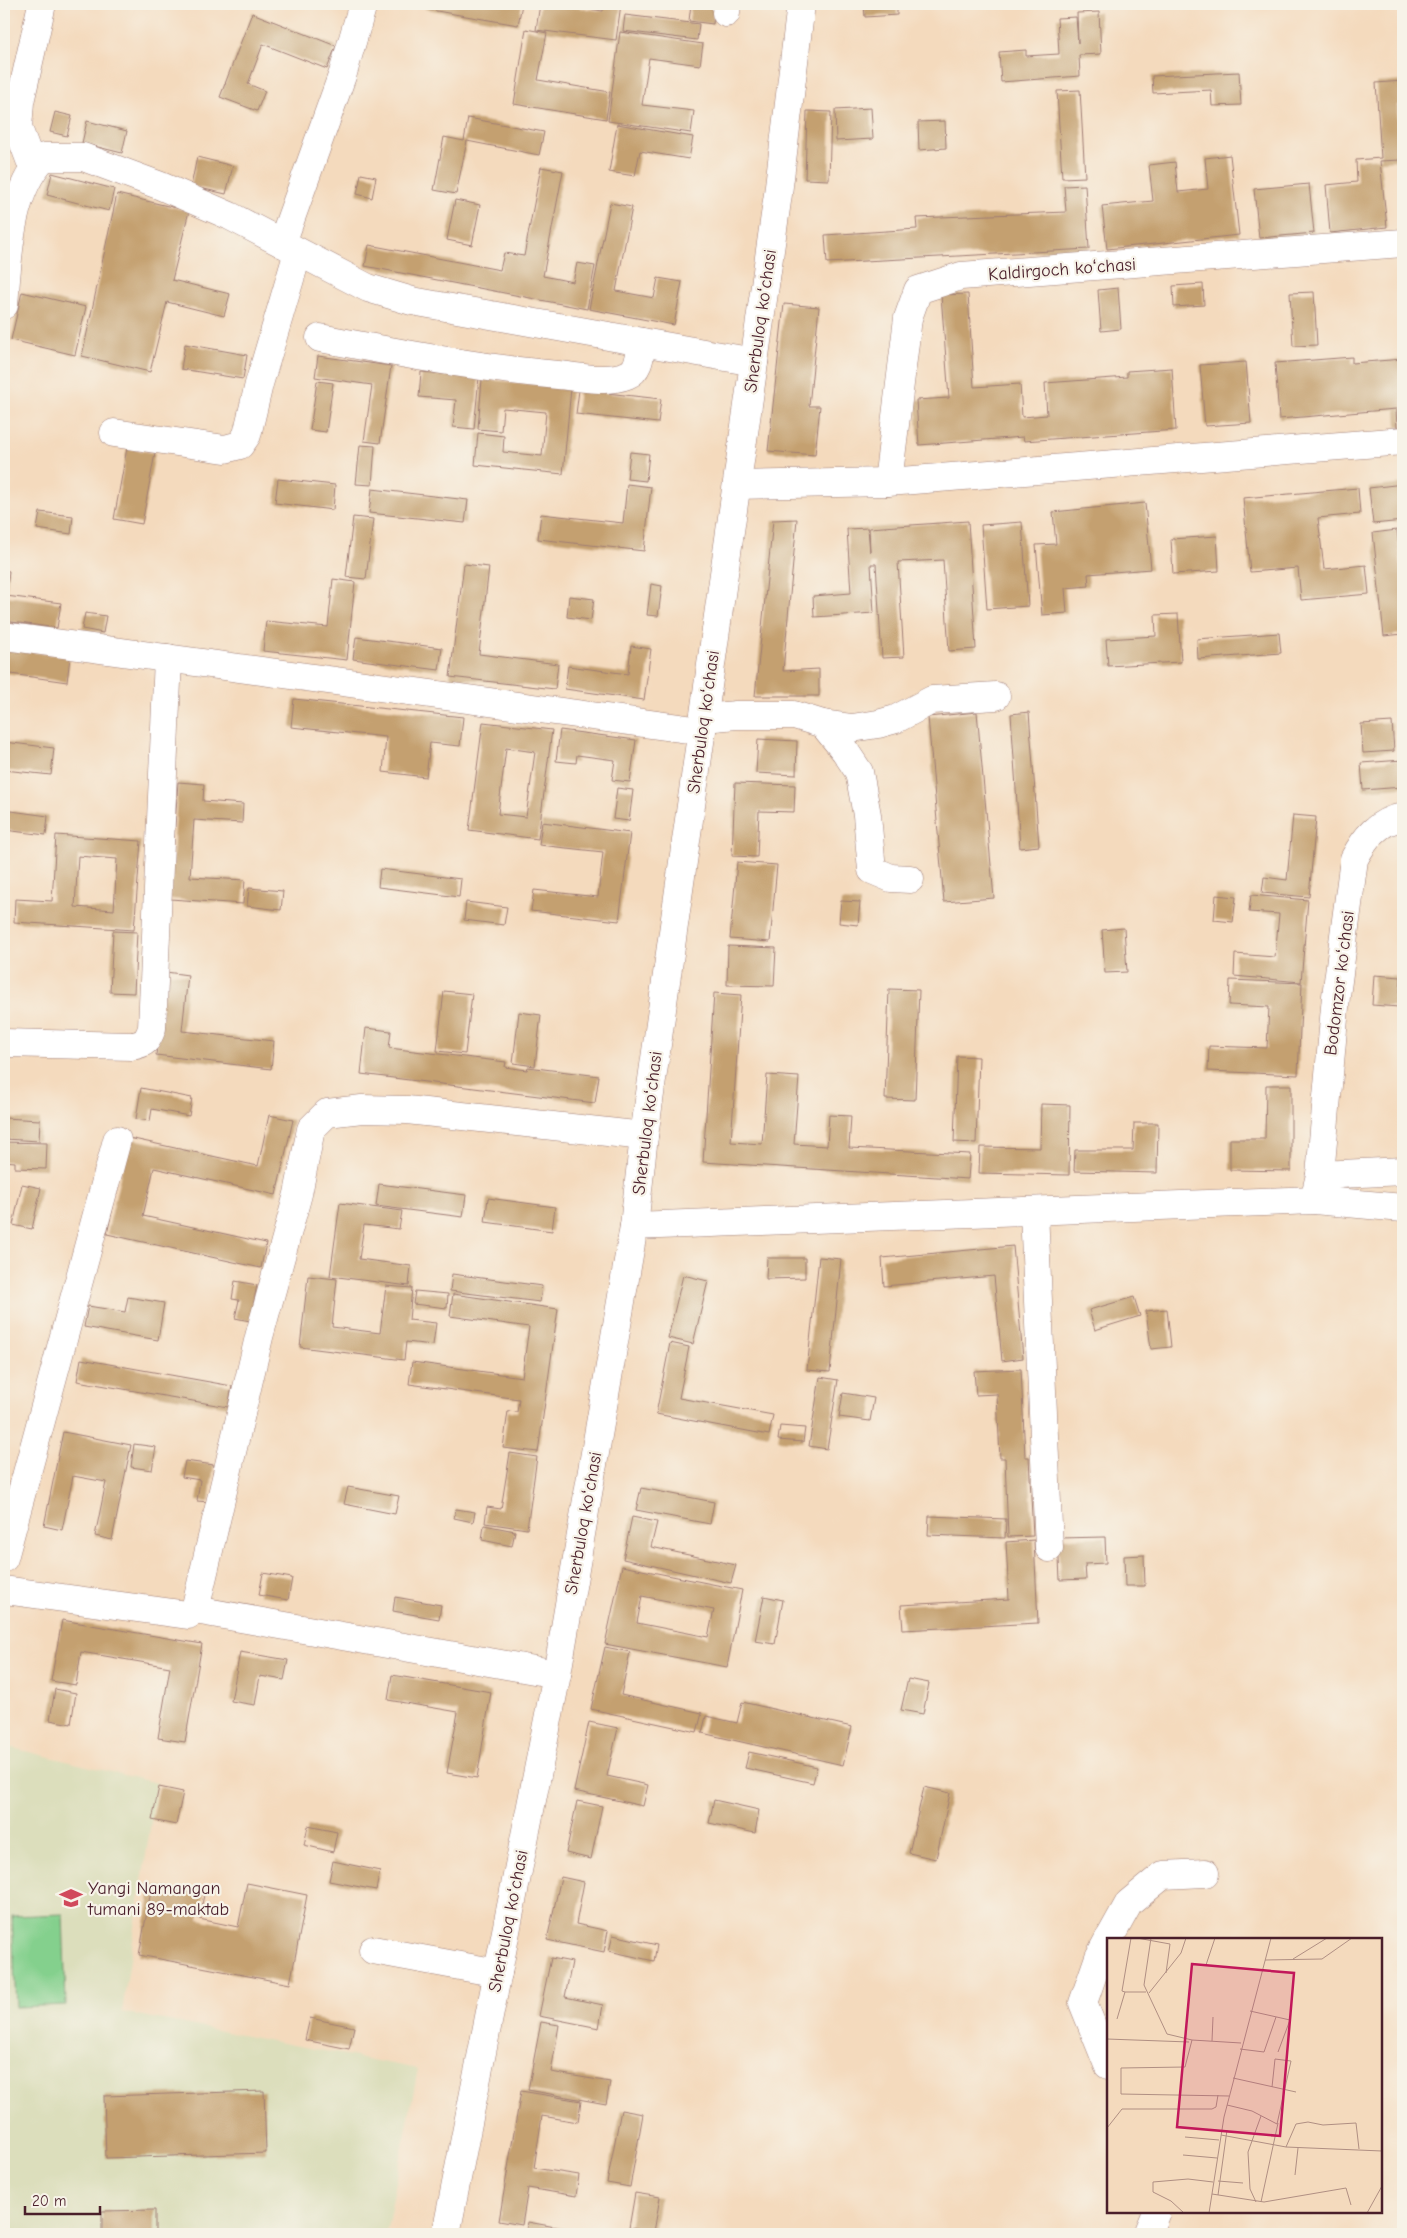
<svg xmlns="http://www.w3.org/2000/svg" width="1407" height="2238" font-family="'Comic Neue',sans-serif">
<rect width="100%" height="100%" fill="#f7f3e8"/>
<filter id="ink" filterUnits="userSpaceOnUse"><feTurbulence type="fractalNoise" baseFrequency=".02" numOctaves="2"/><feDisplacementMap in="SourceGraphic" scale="10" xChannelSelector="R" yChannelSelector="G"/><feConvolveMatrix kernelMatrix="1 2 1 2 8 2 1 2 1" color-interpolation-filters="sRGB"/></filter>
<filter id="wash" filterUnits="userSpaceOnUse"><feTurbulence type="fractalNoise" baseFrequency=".0096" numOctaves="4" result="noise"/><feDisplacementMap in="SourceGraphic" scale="20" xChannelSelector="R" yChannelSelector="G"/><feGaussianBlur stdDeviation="1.12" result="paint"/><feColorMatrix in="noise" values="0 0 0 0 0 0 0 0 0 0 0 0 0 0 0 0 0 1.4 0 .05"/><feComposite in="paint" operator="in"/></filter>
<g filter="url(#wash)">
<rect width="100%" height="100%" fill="#f4dabd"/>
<!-- built -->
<path fill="#dcdebc" d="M4,1746L157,1783L122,2012L418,2069L386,2234H4Z"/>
<!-- green -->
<path fill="#84d08d" stroke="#67785c" d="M63,1914L66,2005L16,2007L12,1916Z"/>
<g id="blocks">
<!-- building -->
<g fill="#c4a070" fill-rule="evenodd">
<path d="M426,4H522L518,25L425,9Z"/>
<path d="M540,4H566V6L603,11L604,4H621L616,40L536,30Z"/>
<path d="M691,4H715L713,24L689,21Z"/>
<path d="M864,4H897V15L865,17Z"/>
<path d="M1099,12L1101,54L1079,55L1080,76L1001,82L999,52L1026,50V56L1059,54L1057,18L1076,17L1078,43L1077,13Z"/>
<path d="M252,13L336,46L327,69L263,44L248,84L265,91L257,111L220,97Z"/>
<path d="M625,15L699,24L697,40L623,31Z"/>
<path d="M526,29L547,33L538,80L610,92L606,119L514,104Z"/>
<path d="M620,32L703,44L700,65L649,58L642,105L694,111L691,133L608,121Z"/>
<path d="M1239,72L1241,105L1212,106L1211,90L1153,93L1152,76Z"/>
<path d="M1403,81V105H1397L1401,160L1380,161L1387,227L1330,233L1326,185L1357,182L1356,160L1381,158L1376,83Z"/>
<path d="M1080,90L1085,177L1062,178L1057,91Z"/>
<path d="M871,108L873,139L836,141L835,110Z"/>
<path d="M807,111L831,112L829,180L805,179Z"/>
<path d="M55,112L72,116L67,136L50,132Z"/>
<path d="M468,118L544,132L539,155L467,141L456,194L434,190L444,137L464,141Z"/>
<path d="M87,121L127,131L122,153L82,143Z"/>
<path d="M945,121L946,148L919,150L918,122Z"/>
<path d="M617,124L693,137L689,159L640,151L635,176L609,172Z"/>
<path d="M1230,155L1239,235L1107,249L1102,206L1153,201L1149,165L1175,162L1178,192L1208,189L1205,158Z"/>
<path d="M197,157L233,166L226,194L191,186Z"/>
<path d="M541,167L563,171L543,276L573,282L577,263L595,266L587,309L365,266L369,245L500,270L504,253L524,256Z"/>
<path d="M52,173L114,189L109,211L47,195Z"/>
<path d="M361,174L376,177L372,198L357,194Z"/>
<path d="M1309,184L1314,233L1259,238L1254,189Z"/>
<path d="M1085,185L1089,249L827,263L825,235L917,229L916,218L1066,212L1064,186Z"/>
<path d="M117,194L189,211L172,280L230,294L224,316L167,302L150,372L82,356Z"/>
<path d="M455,200L480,205L472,245L447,240Z"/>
<path d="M610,203L632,207L616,291L654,298L658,278L682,282L674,325L589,309Z"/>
<path d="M1203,284L1204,305L1174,307L1173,286Z"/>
<path d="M1118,288L1121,329L1101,331L1098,290Z"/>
<path d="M22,292L86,307L75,355L11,340Z"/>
<path d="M1314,292L1317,345L1293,346L1290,293Z"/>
<path d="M968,294L974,387L1020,384L1022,417L1047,415L1045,383L1127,377V371L1172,368L1176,430L1024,441L1023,437L919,445L916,400L949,398L941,295Z"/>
<path d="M784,304L819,307L809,406H820L815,455L768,451Z"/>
<path d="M185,344L247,355L243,379L181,369Z"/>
<path d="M318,356L391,366L380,443L364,441L372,385L315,377Z"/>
<path d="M1352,357V363L1403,359V427H1397L1396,409L1279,419L1275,363Z"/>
<path d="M1246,362L1251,423L1205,426L1200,365Z"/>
<path d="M421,372L479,377L474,429L453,427L456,400L419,397Z"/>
<path d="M482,379L571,388L563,474L475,465L478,433L504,436L503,452L542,456L546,412L503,408L501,431L478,429Z"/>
<path d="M317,381L333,383L326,432L310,430Z"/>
<path d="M579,390L661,399L658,423L576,414Z"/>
<path d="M360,445L375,446L372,485L356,484Z"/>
<path d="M127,448L155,453L142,524L114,519Z"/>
<path d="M630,452L649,454L646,481L627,479Z"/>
<path d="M278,479L335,485L333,510L275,503Z"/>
<path d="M627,484L651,487L644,551L538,539L541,514L623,523Z"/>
<path d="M1403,484V521L1373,524L1369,488Z"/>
<path d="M1358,488L1360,514L1318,518L1324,569L1366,565L1369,594L1301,600L1298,568L1250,572L1243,498Z"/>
<path d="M372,489L468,500L465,523L369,513Z"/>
<path d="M1145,503L1151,569L1088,574L1089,586L1065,588L1067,613L1042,615L1036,545L1056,544L1053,512Z"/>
<path d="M40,512L73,516L71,534L37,529Z"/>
<path d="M353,517L373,519L366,579L346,577Z"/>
<path d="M797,519L783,671L819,669V696H755L773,520Z"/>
<path d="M968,521L976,649L949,651L943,560L898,562L904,657L882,658L876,564H871L874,613L814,617L813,596L851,593L847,529L868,528L870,552L869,528Z"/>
<path d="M1022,522L1028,606L987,609L981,525Z"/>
<path d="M1397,530L1403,583V634L1384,636L1373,533Z"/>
<path d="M1217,536L1219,571L1173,574L1171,539Z"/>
<path d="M464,564L489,567L479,654L558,664L555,689L450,677Z"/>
<path d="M4,570L9,571L6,596L61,603L57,628L4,621Z"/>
<path d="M333,579L355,582L347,660L263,651L266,621L328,627Z"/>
<path d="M651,584L662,586L658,616L647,615Z"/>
<path d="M569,596L594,599L591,620L567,617Z"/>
<path d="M85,613L106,616L103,633L82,629Z"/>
<path d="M1178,614L1181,662L1108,666L1106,639L1156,636L1155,615Z"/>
<path d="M1279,633L1281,653L1198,659L1197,639Z"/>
<path d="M356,637L442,648L439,670L353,659Z"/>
<path d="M631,646L651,649L644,700L565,689L568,666L628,674Z"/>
<path d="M4,648L70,657L67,682L4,673Z"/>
<path d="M294,699L463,717L460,746L430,743L426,777L383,772L386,737L291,727Z"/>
<path d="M977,712L994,898L944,902L928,717Z"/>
<path d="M1029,712L1039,846L1020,848L1011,714Z"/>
<path d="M483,722L552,730L538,839L469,830ZM506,748L535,752L526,817L498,814Z"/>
<path d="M1392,722L1394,751L1363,753L1361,724Z"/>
<path d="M560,730L636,740L630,782L612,780L615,760L577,755L576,763L556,761Z"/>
<path d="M758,739L797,741L796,775L756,773Z"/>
<path d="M4,742L54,748L51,775L4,770Z"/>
<path d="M1403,760V787L1363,790L1361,763Z"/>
<path d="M178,782L204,784L203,801L243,804L242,823L194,820L190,877L245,880L243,904L170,899Z"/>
<path d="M735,783L795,785L794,812L759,811L757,857L732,856Z"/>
<path d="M617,788L633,790L629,821L613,819Z"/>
<path d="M4,810L48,816L46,835L4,830Z"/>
<path d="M1293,815L1316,817L1309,897L1262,893L1264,877L1287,880Z"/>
<path d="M542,822L630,833L619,921L531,911L534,890L598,897L603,852L539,845Z"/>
<path d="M56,835L141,841L134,930L14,922L15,899L52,901ZM78,856L117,859L114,910L75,907Z"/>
<path d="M737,862L777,865L770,942L730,939Z"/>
<path d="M380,869L461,879L459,897L378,887Z"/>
<path d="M249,888L283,891L281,910L247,906Z"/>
<path d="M1216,895L1236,897L1233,922L1214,920Z"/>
<path d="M1251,895L1308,900L1301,982L1234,976L1235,954L1275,957L1279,914L1249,912Z"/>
<path d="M841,901L860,902L858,925L839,923Z"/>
<path d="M466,902L507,907L504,925L464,920Z"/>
<path d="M1124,928L1127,972L1105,973L1102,930Z"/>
<path d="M113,931L137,932L134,993L110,992Z"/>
<path d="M728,946L776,948L774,986L727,985Z"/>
<path d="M166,972L188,975L182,1031L274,1041L271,1069L156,1055Z"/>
<path d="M1374,975L1401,977L1399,1007L1372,1005Z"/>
<path d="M1230,980L1302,983L1298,1075L1208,1071L1209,1046L1267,1048L1269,1007L1229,1005Z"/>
<path d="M889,989L919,990L915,1100L885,1099Z"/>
<path d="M444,991L472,994L465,1054L437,1051Z"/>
<path d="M714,993L741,995L731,1142L762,1144L767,1075L799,1077L794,1144L827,1146L829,1115L851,1116L849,1148L970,1154L968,1179L703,1162Z"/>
<path d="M519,1012L541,1015L535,1066L513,1063Z"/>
<path d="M366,1028L391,1031L389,1048L506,1062L505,1067L527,1070L528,1067L599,1076L595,1103L361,1074Z"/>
<path d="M957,1056L979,1057L976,1143L954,1142Z"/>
<path d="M1266,1085H1291V1171L1230,1170V1139H1265Z"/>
<path d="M141,1088L192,1098L189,1116L152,1109L150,1121L136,1119Z"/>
<path d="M1041,1104L1070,1105L1069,1175L979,1173L980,1147L1040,1148Z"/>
<path d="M269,1115L293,1120L276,1195L154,1168L143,1216L266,1243L261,1268L107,1234L129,1138L258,1166Z"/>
<path d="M4,1118L40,1120L39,1141L4,1139Z"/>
<path d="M1134,1123H1158L1157,1173L1074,1171L1075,1150H1133Z"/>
<path d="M4,1142L47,1143L46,1169L15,1168V1162L4,1161Z"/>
<path d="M22,1184L41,1188L32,1229L13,1225Z"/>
<path d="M379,1184L466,1195L463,1217L376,1206Z"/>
<path d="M488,1198L555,1207L552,1231L485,1222Z"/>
<path d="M340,1203L402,1211L399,1229L364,1225L359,1259L411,1266L409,1286L330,1276Z"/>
<path d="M1013,1246L1023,1358L1002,1361L994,1276L884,1286L882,1258Z"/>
<path d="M819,1257L841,1259L830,1372L807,1370Z"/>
<path d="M767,1258H805V1278L766,1279Z"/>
<path d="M452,1274L542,1286L540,1302L450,1291Z"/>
<path d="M683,1275L708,1281L693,1344L668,1338Z"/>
<path d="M308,1276L337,1279L332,1327L380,1333L386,1286L412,1288L409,1320L436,1323L433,1345L406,1342L404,1360L300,1347Z"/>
<path d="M235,1281L257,1285L250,1321L235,1318L239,1300L232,1299Z"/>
<path d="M415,1291L448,1294L447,1308L413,1304Z"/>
<path d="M453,1294L558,1309L538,1452L503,1448L508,1411L517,1412L519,1399L409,1384L412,1362L522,1377L529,1327L450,1316Z"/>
<path d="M128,1297L164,1303L158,1340L84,1327L88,1306L125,1312Z"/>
<path d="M1134,1297L1140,1316L1095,1330L1089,1310Z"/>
<path d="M1167,1309L1171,1347L1151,1349L1146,1311Z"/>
<path d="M670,1343L689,1347L679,1398L773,1415L769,1435L656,1414Z"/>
<path d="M81,1359L232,1386L228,1407L77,1381Z"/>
<path d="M1021,1369L1025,1457H1029L1033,1536L1008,1537L1005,1458H1000L997,1394L976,1395L974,1371Z"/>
<path d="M820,1377L838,1380L827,1449L809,1446Z"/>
<path d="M843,1393L874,1398L870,1421L839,1417Z"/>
<path d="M780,1426L805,1428L803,1442L778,1440Z"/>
<path d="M63,1432L131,1445L112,1540L95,1536L106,1482L73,1476L62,1530L44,1526Z"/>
<path d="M134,1444L156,1447L152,1470L131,1467Z"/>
<path d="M510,1453L537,1457L527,1529L485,1523L487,1507L501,1509Z"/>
<path d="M185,1461L214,1465L209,1502L197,1501L200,1480L182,1477Z"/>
<path d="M348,1487L399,1496L395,1514L344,1504Z"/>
<path d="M641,1488L714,1502L710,1524L636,1510Z"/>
<path d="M456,1509L475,1512L473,1522L454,1518Z"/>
<path d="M929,1516L1006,1519L1005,1538L928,1535Z"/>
<path d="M632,1517L657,1522L651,1547L736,1565L731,1583L623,1559Z"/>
<path d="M484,1525L515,1531L512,1546L482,1540Z"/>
<path d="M1105,1537L1106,1563L1085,1564L1086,1579L1060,1580L1058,1538Z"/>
<path d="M1034,1540L1038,1623L903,1630L901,1605L1009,1599L1006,1542Z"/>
<path d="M1144,1555L1145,1586H1125L1124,1556Z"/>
<path d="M622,1566L742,1590L727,1667L605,1644ZM642,1596L714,1610L708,1637L637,1623Z"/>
<path d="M263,1573L292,1578L288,1600L259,1595Z"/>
<path d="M764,1596L783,1600L775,1644L755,1641Z"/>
<path d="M395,1597L441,1605L439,1619L393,1611Z"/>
<path d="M62,1620L202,1644L185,1742L158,1738L170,1667L81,1652L76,1685L51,1681Z"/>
<path d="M605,1647L630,1652L621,1695L702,1713L697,1732L591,1709Z"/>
<path d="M240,1652L288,1660L284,1680L260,1676L255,1705L231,1701Z"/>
<path d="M392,1675L491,1692L477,1778L447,1773L458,1712L388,1700Z"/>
<path d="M908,1679L929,1683L923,1714L901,1710Z"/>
<path d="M55,1689L76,1693L71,1724L50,1720Z"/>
<path d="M742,1702L852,1727L843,1765L702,1733L706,1716L737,1723Z"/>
<path d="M589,1722L618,1728L607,1776L648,1785L643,1806L574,1791Z"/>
<path d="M749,1752L817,1767L813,1783L745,1768Z"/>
<path d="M159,1787L183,1792L176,1825L152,1820Z"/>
<path d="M924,1787L950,1793L936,1859L909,1853Z"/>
<path d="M714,1800L759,1810L755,1833L709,1823Z"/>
<path d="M577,1801L602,1806L591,1859L566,1853Z"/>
<path d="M308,1826L337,1832L333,1852L304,1845Z"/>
<path d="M333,1861L380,1871L376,1890L329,1881Z"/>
<path d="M561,1877L584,1882L576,1924L608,1931L604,1952L547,1940Z"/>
<path d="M247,1883L307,1895L290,1984L139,1955L152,1885L204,1895L199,1919L238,1927Z"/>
<path d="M613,1935L657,1945L654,1961L609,1951Z"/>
<path d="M551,1958L572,1962L565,1997L603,2005L599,2028L539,2016Z"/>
<path d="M310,2018L354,2027L349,2049L305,2040Z"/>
<path d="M541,2022L559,2025L551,2072L610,2082L606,2104L528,2090Z"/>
<path d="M264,2091L266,2153L106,2158L104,2096Z"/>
<path d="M521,2091L581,2101L578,2122L542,2116L534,2168L579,2175L576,2196L528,2188L522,2225L499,2221Z"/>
<path d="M621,2110L643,2114L630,2187L607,2183Z"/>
<path d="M635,2193L660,2197L654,2232L629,2228Z"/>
<path d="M155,2210V2234H102V2211Z"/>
<path d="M528,2222L572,2230L571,2234H526Z"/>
</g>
</g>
</g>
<g filter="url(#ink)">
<use href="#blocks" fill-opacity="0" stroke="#9f7c74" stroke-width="1"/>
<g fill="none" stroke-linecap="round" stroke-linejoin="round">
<defs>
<g id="minor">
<path d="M726,13L727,4"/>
<path d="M33,168L18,128L20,102L42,4"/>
<path d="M282,243L343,73L363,4"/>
<path d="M4,305C8,258 9,192 44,157H83L161,186L230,216L368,288L412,301L754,362"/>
<path d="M320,338C399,353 478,368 558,375C580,377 607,383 627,375C640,370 640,354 642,342"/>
<path d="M114,433L225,449L240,445L247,435L259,384L298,252"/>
<path d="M888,482L908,318L918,290L961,276L1403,243"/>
<path d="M737,485L888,482L1403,441"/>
<path d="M4,636L702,731"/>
<path d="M704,718L736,715H794L823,724L845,751L859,772L867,815L872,870L891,878L910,879"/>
<path d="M823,724L852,728L878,724L896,719L932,700L996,696"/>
<path d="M4,1043L132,1046C145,1044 148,1040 152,1028L168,658"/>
<path d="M1320,1175L1403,1171"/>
<path d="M1314,1200L1320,1175L1336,996L1354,859C1365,838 1378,821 1403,817"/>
<path d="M1034,1211L1049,1548"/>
<path d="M634,1226L1314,1200L1403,1208"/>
<path d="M4,1558L117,1140"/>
<path d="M4,1590L188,1615L195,1610L557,1674"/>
<path d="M195,1610L259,1337L298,1194L311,1129L327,1113L362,1109L407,1110L644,1136"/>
<path d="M1109,1939L1129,1903L1163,1875L1205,1873"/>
<path d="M1108,1940L1099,1957L1083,2003L1108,2065"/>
<path d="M373,1950L498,1973"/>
<path d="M446,2234L557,1674L634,1226L644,1136L778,194L801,4"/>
<path d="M1147,2234L1156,2212"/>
</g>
</defs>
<!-- minor casing -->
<use href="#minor" stroke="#9f7c74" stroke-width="29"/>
<!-- minor -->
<use href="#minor" stroke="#fff" stroke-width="28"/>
</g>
</g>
<!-- icons -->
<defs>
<symbol id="school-bare" viewBox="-9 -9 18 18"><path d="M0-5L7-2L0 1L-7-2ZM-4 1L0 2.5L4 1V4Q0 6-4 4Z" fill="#d1495b" stroke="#f7f3e8" stroke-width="2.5" paint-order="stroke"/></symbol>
</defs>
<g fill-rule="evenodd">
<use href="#school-bare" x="55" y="1882" width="32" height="32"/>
</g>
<g text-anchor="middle" stroke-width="4.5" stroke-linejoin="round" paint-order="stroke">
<!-- street labels -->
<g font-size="18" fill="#4a1f2b" stroke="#f7f3e8">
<text transform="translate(1062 269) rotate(-4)" y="6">Kaldirgoch koʻchasi</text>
<text transform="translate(760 321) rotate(-82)" y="6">Sherbuloq koʻchasi</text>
<text transform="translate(703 722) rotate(-82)" y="6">Sherbuloq koʻchasi</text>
<text transform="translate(1339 983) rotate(-83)" y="6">Bodomzor koʻchasi</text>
<text transform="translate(647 1123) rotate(-83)" y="6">Sherbuloq koʻchasi</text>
<text transform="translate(583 1523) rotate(-80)" y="6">Sherbuloq koʻchasi</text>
<text transform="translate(508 1921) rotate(-79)" y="6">Sherbuloq koʻchasi</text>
</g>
<!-- poi labels -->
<g font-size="18" fill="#4a1f2b" stroke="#f7f3e8" text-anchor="start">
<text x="88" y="1894">Yangi Namangan<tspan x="88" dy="21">tumani 89-maktab</tspan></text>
</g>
</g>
<!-- overview -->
<g transform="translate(1107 1938)">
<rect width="275" height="275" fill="#f4dabd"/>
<path fill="none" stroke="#b08f83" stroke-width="1" d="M30,0L63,6L59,35M44,0L37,47L60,96L85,102L134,105M186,21L220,0M158,22L215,21L245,0M99,27L108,0M18,54L15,53L24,0M42,55L74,15L79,0M143,73L183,82L171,114M10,81L18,54H39M0,101L82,104M85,102L78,129L14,130V156L122,158M105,103L106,79M133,111L157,114L169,79M126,140L189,154M120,167L145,173L170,186L184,123L168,121L165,149M0,190L15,171H105L109,169L111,157M114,197L179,209L275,213M78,199L112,202M179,209L189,186L201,184L216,187L249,185L252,211M76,217L110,220M188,237L191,210M111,243L136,245M105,256L157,264L239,250L244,267M111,257L120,192M149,264L143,251L141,214L154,178M154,264L171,185M77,275L64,263L46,254V244L81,241L106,244M102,275L117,179L164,0M260,275L275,248"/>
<path fill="#c2185b" fill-opacity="0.15" stroke="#c2185b" stroke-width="2.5" d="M85,26L187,35L173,198L70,189Z"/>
<rect width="275" height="275" fill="none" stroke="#4a1f2b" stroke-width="2.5"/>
</g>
<!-- margin -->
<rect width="1407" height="2238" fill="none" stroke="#f7f3e8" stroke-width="20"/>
<!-- scale -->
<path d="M25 2206v8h75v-8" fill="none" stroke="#4a1f2b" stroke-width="2.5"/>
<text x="32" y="2206" font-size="15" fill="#4a1f2b" stroke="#f7f3e8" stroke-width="4" paint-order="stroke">20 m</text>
</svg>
